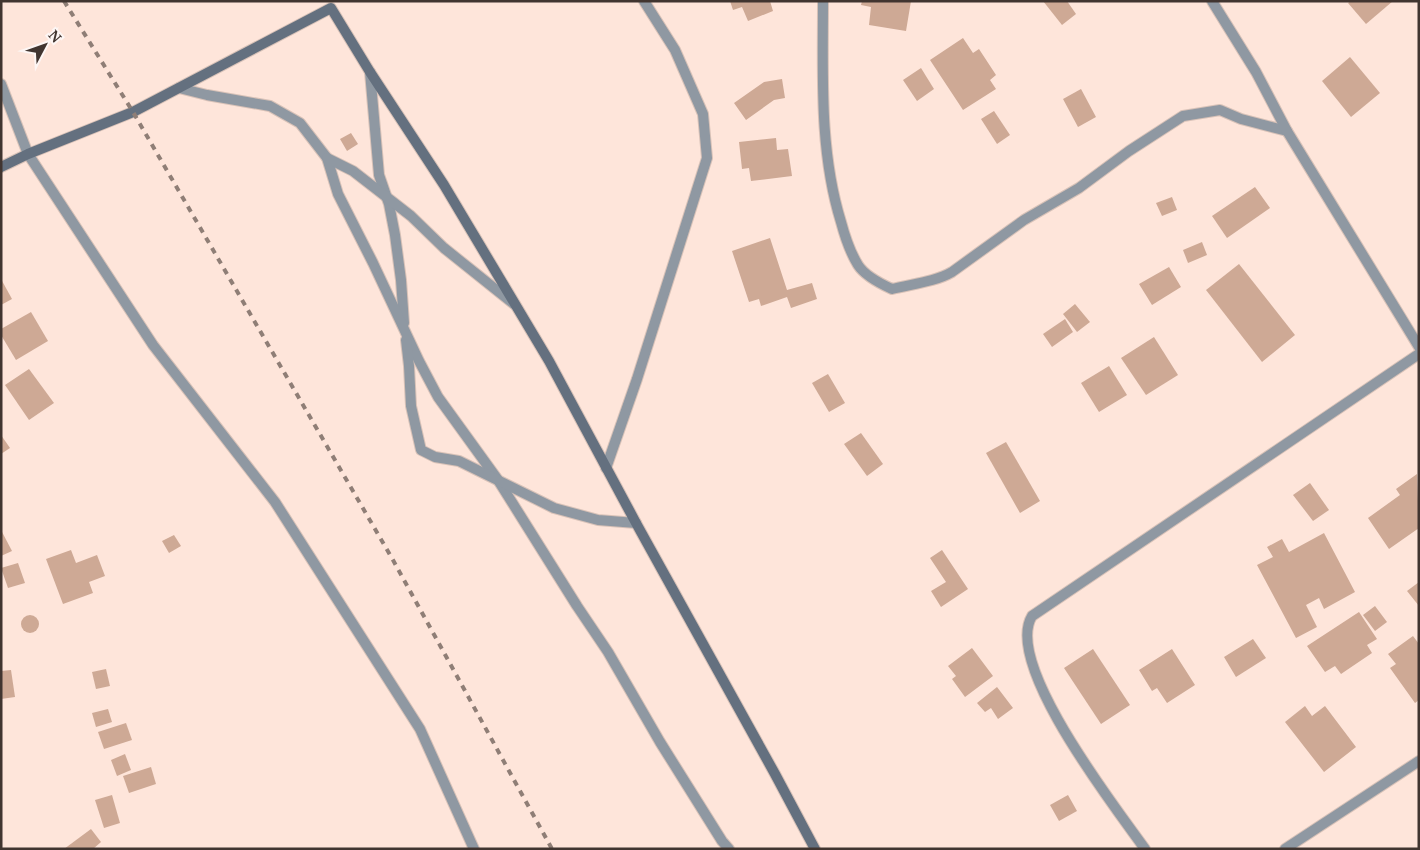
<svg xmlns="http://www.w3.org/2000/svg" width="1420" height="850" font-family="'Noto Serif',serif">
<rect width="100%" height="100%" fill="#fee5da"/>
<!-- building -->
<g fill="#cea995">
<path d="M730,1H770L773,11L748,21L742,7L733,10Z"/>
<path d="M862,1H911L906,31L869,25L871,7L861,5Z"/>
<path d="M1043,1H1067L1076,14L1062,25Z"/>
<path d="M1351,1H1393L1366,24L1348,3Z"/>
<path d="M963,38L973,53L979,49L996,75L990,80L996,89L963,110L930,60Z"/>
<path d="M1350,57L1380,93L1351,117L1322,81Z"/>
<path d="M921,68L934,89L917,101L903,80Z"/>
<path d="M782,79L785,98L774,100L746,120L734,103L764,82Z"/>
<path d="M1081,89L1096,117L1078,127L1063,99Z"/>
<path d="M994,111L1010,135L997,144L981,119Z"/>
<path d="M351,133L358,144L347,151L340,139Z"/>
<path d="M776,138L777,150L788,149L792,176L751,181L749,168L742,169L739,142Z"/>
<path d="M1255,187L1270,208L1227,238L1212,216Z"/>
<path d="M1172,197L1177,210L1162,216L1156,203Z"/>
<path d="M770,238L787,290L812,283L817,299L791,308L787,297L761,306L759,299L749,302L732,251Z"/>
<path d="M1202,242L1207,255L1188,263L1183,250Z"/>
<path d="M1239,264L1295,335L1262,362L1206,290Z"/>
<path d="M1169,267L1181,287L1152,305L1139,284Z"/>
<path d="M1,279L12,299L1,305Z"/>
<path d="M1075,304L1090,322L1077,332L1063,314Z"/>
<path d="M31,312L48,341L16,360L1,335V329Z"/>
<path d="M1065,319L1073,332L1052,347L1043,334Z"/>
<path d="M1154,337L1178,375L1146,395L1121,358Z"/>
<path d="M1109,366L1127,395L1099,412L1081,383Z"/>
<path d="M29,369L54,403L29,420L5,385Z"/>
<path d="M828,374L845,403L829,412L812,383Z"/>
<path d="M861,433L883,464L867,476L844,444Z"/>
<path d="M1,435L10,448L1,454Z"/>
<path d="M1006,442L1040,501L1020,513L986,453Z"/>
<path d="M1417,474L1419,528L1389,549L1368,518L1400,495L1396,489Z"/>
<path d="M1310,483L1329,510L1313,521L1293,495Z"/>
<path d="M1,530L12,551L1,556Z"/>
<path d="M1324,533L1355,592L1324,609L1319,598L1306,605L1317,627L1296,638L1257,565L1273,557L1267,547L1282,539L1289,552Z"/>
<path d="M174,535L181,546L169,553L162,541Z"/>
<path d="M71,550L76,563L97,555L105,576L89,582L93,593L63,604L46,559Z"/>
<path d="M942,550L968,589L941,607L931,591L946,582L930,558Z"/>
<path d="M18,563L25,583L8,588L1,568Z"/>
<path d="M1419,582V606L1407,591Z"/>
<path d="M1375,606L1387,622L1375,631L1363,615Z"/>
<path d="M1359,612L1377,639L1367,645L1372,653L1341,674L1335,666L1325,672L1307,646Z"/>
<circle cx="30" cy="624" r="9"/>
<path d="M1413,636L1419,644V700L1415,703L1390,668L1396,664L1388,654Z"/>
<path d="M1253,639L1266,658L1236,677L1224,657Z"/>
<path d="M972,648L993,676L965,697L952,679L956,676L948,666Z"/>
<path d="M1093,649L1130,705L1101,724L1064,668Z"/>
<path d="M1172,649L1195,685L1167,703L1157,688L1152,691L1139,670Z"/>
<path d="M106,669L110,686L96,689L92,672Z"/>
<path d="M11,670L15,697L1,699V671Z"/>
<path d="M997,687L1013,708L998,719L991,708L985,712L977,703Z"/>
<path d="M1305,706L1312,716L1325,706L1356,747L1324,772L1285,722Z"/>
<path d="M108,709L112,722L96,727L92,713Z"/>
<path d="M126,723L132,740L104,749L98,732Z"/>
<path d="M125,754L131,770L117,776L111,760Z"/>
<path d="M151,767L156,784L129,793L123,776Z"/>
<path d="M112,795L120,823L104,828L95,800Z"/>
<path d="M1068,795L1077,811L1059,821L1050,805Z"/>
<path d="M91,829L101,842L93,849H64Z"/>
</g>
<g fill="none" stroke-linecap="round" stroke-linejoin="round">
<defs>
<g id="street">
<path d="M823,1C823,75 819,151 841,222C845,237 850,252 858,265C865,276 881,284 892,289C911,284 935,282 952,272L1024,220L1079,188L1129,151L1183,116L1220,110L1241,119L1287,131"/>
<path d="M1212,1L1256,72L1287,131L1419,347"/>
<path d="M370,72L379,175L389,204L395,235L401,280L404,323"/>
<path d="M1,84L28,154L153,345L275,502L420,729L474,849"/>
<path d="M179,88L207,95L270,106L300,123L327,158L338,194L373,263L419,361L438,397L498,480L577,606L608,652L660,742L722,841L729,849"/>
<path d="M327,158L353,171L411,216L444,248L514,304"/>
<path d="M406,340L409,366L411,406L421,450L435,457L459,461L554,508L598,520L636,523"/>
<path d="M606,468L637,379L707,158L703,114L675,50L644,1"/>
<path d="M1145,849C1116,808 1003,664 1032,616L1419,354"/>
<path d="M1285,849L1419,761"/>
</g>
<path id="secondary" d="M1,167L28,154L133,112L331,8L370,72L444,185L549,361L636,523L775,774L815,849"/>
</defs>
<!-- street casing -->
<use href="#street" stroke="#d8c2b8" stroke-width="12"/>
<!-- secondary casing -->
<use href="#secondary" stroke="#d8c2b8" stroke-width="12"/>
<!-- street -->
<use href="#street" stroke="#8f98a2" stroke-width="10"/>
<!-- secondary -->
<use href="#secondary" stroke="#64707f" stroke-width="10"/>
<!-- rail -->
<path stroke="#8f7e76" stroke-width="4" stroke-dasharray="6 6" stroke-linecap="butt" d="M64,1L133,112L393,560L552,849"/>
</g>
<!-- border -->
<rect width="1420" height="850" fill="none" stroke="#413530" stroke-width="5"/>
<!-- north arrow -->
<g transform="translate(45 45) rotate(49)" stroke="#fdf6f4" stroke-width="4" paint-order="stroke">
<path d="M0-4L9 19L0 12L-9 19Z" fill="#413530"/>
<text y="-8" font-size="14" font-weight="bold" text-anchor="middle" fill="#413530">N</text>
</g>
</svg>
